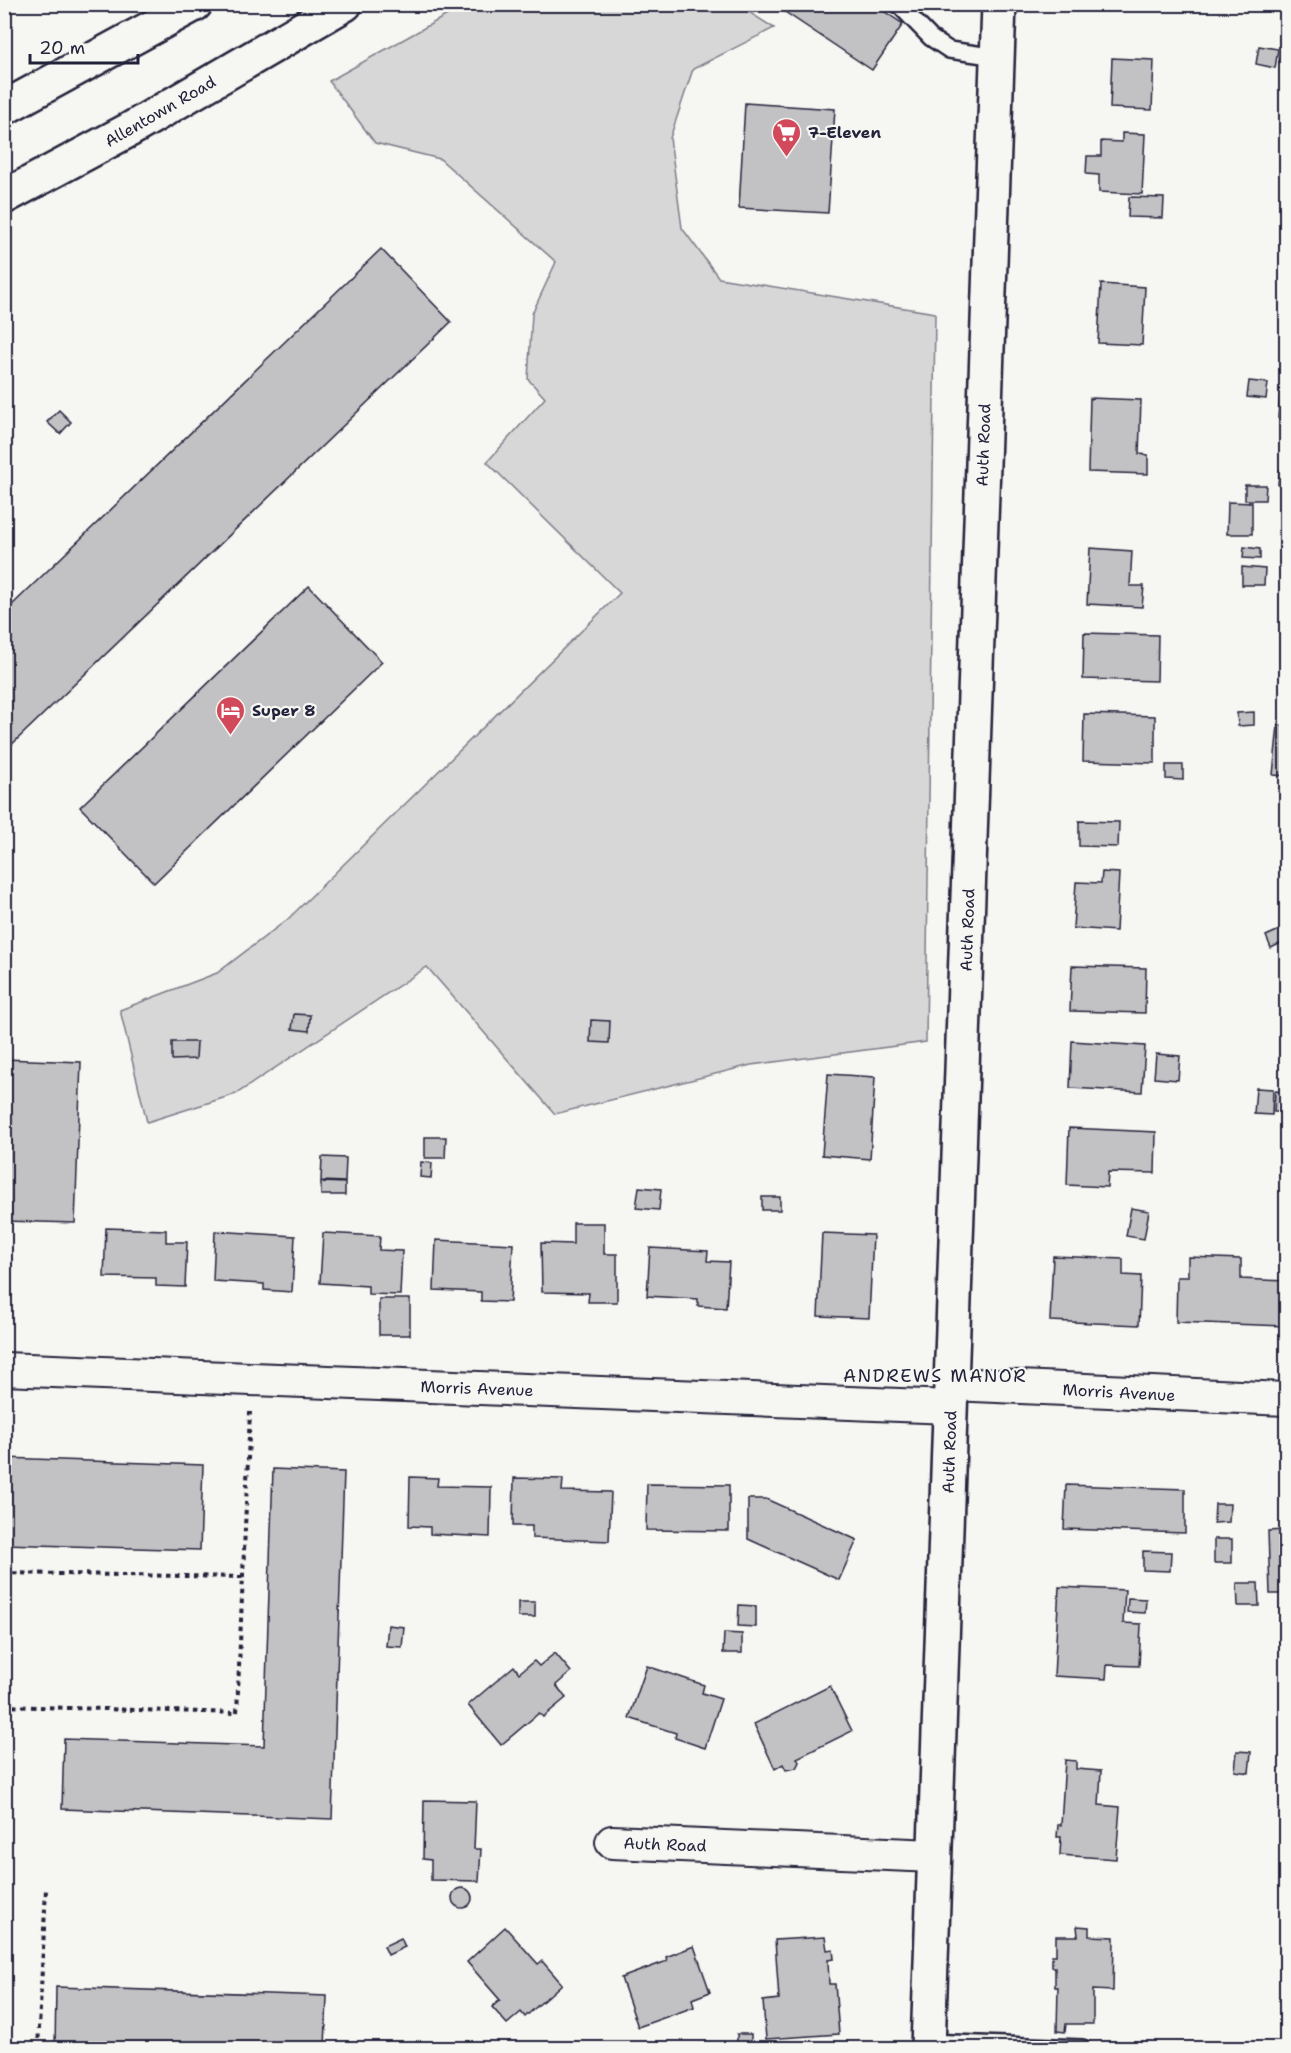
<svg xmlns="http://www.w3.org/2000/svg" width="1291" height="2053" font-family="'Shantell Sans',sans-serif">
<rect width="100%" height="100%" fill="#f6f6f2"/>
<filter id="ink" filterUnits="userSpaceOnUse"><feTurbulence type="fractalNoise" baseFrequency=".0167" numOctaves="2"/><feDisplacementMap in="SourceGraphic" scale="12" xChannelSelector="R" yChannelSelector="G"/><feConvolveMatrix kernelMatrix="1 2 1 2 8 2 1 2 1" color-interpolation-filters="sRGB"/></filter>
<g filter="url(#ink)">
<!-- green -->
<path fill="#d7d7d7" stroke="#7c7c89" stroke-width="1.5" d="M465,5H738L774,28L693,69L670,138L682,228L719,278L935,313L926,1042L751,1065L555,1114L427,967L236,1094L147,1122L120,1010L217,973L288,919L620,593L487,462L545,398L528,379L532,314L556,262L440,159L375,143L329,81Z"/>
<!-- building -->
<g fill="#c2c2c4" stroke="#22223b" stroke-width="1.5">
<path d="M773,4H873L903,24L872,70Z"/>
<path d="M1123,4H1182L1181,9Z"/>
<path d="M1259,46L1278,49L1275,68L1256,64Z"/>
<path d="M1112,58L1154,60L1152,110L1110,108Z"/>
<path d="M745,103L835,109L828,213L739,208Z"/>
<path d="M1122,133L1145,134L1142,194L1099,192V175L1086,174L1087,156H1101V141L1122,142Z"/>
<path d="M1129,197L1164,198L1163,218L1128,217Z"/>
<path d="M381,249L451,322L4,752V597L12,605Z"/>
<path d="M1101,284L1145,287L1142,345L1098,343Z"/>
<path d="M1249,381L1268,383L1266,399L1247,397Z"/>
<path d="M1280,395H1286V419L1278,418Z"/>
<path d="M1090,398L1141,400L1139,454L1148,455V474L1088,472Z"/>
<path d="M59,410L71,422L60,434L47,422Z"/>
<path d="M1280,469L1286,470V485L1278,484Z"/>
<path d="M1245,485H1266L1265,500H1245Z"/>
<path d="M1228,502L1252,503V534H1227Z"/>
<path d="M1244,547L1260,549V559L1243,558Z"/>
<path d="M1090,548L1132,551L1130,586H1144L1142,607L1087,604Z"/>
<path d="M1242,567L1265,569L1264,585H1242Z"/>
<path d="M309,586L382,662L154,883L80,807Z"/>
<path d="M1084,633L1158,635L1157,681L1083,679Z"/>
<path d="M1254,712V725L1238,726L1237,713Z"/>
<path d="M1084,714L1155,716V763L1083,761Z"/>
<path d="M1278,725L1286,726V776L1273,775Z"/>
<path d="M1166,765H1183V780L1166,779Z"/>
<path d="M1079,821L1119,822L1118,847L1079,846Z"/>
<path d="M1102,872L1119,873L1116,931L1073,928L1076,882L1101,883Z"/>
<path d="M1286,927V941L1271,948L1266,936Z"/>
<path d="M1072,966L1146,968L1145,1013L1070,1011Z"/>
<path d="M294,1014L310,1015L309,1031L292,1029Z"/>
<path d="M591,1020L610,1021L609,1043L590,1042Z"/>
<path d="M1072,1041L1145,1046L1142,1092L1070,1088Z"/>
<path d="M172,1042H197L196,1059L172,1060Z"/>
<path d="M1156,1054L1180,1056L1178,1080L1154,1078Z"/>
<path d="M4,1059L81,1062L75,1223L4,1221Z"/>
<path d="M828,1074L875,1077L870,1159L822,1155Z"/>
<path d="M1256,1088L1273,1089L1272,1115L1254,1114Z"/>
<path d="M1275,1091L1286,1092V1112H1274Z"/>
<path d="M1069,1128L1156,1132L1155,1173L1108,1172L1107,1187L1067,1185Z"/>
<path d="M425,1137H446L445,1158H425Z"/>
<path d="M322,1157L346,1158L345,1182L321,1181Z"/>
<path d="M421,1162L432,1163L431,1178L420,1177Z"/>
<path d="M321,1182L345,1183V1195H321Z"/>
<path d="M639,1187L661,1189L659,1210L636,1208Z"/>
<rect x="762" y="1197" width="18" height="13"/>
<path d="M1131,1208L1149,1211L1144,1239L1126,1236Z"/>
<path d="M573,1223H604V1254H617V1302H588L589,1293L542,1292L541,1243L573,1244Z"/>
<path d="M106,1228L166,1230V1242H187L185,1287L156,1286V1278L104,1277Z"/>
<path d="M215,1231L295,1236L292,1292L264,1290V1284L213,1281Z"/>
<path d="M323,1233L380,1236L379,1250L402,1251L400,1295L368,1294V1286L320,1283Z"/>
<path d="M822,1233L873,1235L869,1318L818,1316Z"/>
<path d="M436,1240L513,1244L510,1302L481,1301V1292L434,1290Z"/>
<path d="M650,1248L708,1251L707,1261L729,1262L726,1308L698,1306V1299L647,1296Z"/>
<path d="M1053,1256L1123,1259V1275L1141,1276L1139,1325L1050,1321Z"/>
<path d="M1188,1257L1241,1259V1279L1286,1281V1326L1176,1322L1177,1277H1188Z"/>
<rect x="379" y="1299" width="31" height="36"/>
<path d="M4,1458L203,1465L200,1550L4,1544Z"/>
<path d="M273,1469L344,1472L332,1819L62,1809L64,1739L264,1746Z"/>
<path d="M410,1477L438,1478L437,1486L491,1487L490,1537L430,1534V1527L409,1526Z"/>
<path d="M514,1478L563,1479L562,1491L611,1492L609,1541L532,1538V1526H513Z"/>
<path d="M647,1484L729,1485V1531L646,1530Z"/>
<path d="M1066,1485L1185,1489V1533L1064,1529Z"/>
<path d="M748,1499H766L857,1540L839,1580L748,1539Z"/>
<path d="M1215,1504H1230L1229,1522L1214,1523Z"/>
<path d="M1286,1530V1594H1270L1268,1531Z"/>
<rect x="1214" y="1539" width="18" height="24"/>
<path d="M1143,1551L1171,1552L1170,1571L1143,1570Z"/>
<path d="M1237,1583H1258L1259,1606H1238Z"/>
<path d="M1059,1587L1125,1590L1123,1623L1141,1624L1139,1666L1107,1665L1106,1679L1054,1676Z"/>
<path d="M1128,1598L1146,1599L1145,1613L1127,1612Z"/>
<rect x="518" y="1602" width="17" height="15"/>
<path d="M739,1605L756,1606V1627L738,1626Z"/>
<path d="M388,1625L404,1627L402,1647L386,1646Z"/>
<path d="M724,1633L742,1634V1653H723Z"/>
<path d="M555,1653L571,1672L556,1685L566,1698L543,1717L539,1713L501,1745L468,1705L514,1666L519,1673L534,1661L539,1666Z"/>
<path d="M647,1666L704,1685L702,1693L721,1699L705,1748L675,1738L676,1733L629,1718Z"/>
<path d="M830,1686L852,1731L797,1758L799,1762L796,1768L786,1770L783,1764L775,1769L754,1724Z"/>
<path d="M1237,1751L1251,1752L1249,1773L1235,1771Z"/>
<path d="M1065,1760L1076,1761V1769L1101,1771L1099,1805L1120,1807L1116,1859L1060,1855L1061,1837H1057L1058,1825H1061Z"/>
<path d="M424,1800L476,1801L474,1849H481L479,1881L431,1880V1860L423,1859Z"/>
<circle cx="462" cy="1898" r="10"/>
<path d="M1077,1926L1089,1927V1936L1114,1937L1113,1991L1093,1990V2024H1066L1065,2032L1057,2031L1058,1987H1055V1967H1052V1955H1056V1936H1078Z"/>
<path d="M505,1927L538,1964L542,1961L562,1984L525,2017L521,2012L507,2024L492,2007L500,2000L467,1962Z"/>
<path d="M825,1937L827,1950L833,1949L834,1959L828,1960L829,1984H835L839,2034L766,2039L763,2001L779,1999L775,1940Z"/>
<path d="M401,1938L405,1947L388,1955L384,1946Z"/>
<path d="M694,1946L710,1992L692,1999L694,2007L638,2027L621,1978L667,1961L666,1957Z"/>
<path d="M56,1987L327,1996L325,2048H55Z"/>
<rect x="737" y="2034" width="14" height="14"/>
</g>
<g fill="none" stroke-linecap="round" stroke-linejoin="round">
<defs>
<g id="lane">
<path d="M898,4L931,38L949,50L997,57"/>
<path d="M928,2042L1083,2048"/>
</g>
<g id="street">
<path d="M4,1369L950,1407"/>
<path d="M951,1384L1286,1399"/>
<path d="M612,1842L934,1856"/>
</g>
<g id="secondary">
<path d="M4,108L195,4"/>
<path d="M4,197L129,130L345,4"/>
<path d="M928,2048L999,4"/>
</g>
</defs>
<!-- lane casing -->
<use href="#lane" stroke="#22223b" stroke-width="20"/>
<!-- street casing -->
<use href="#street" stroke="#22223b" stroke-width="36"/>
<!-- secondary casing -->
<use href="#secondary" stroke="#22223b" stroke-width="38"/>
<!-- path -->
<g stroke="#22223b" stroke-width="4" stroke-dasharray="4.5 4.5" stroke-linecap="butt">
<path d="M4,1573L243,1577"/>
<path d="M4,1706L237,1713L250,1412"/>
<path d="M38,2048L46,1889"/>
</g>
<!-- lane -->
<use href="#lane" stroke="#f6f6f2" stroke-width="15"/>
<!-- street -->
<use href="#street" stroke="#f6f6f2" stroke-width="32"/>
<!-- secondary -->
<use href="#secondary" stroke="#f6f6f2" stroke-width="33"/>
</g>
</g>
<!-- icons -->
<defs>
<symbol id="supermarket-pin" viewBox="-11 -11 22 30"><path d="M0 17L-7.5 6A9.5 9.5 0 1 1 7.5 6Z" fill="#d1495b" stroke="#f6f6f2"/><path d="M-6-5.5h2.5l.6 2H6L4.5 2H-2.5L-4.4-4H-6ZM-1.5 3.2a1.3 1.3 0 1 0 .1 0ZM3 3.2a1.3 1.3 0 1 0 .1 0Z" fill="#fff"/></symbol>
<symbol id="hotel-pin" viewBox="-11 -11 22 30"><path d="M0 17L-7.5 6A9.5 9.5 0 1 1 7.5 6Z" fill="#d1495b" stroke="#f6f6f2"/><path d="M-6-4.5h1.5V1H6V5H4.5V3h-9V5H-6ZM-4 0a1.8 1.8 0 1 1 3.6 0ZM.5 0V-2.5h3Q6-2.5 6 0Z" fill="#fff"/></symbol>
</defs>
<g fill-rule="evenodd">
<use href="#supermarket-pin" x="770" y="116" width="33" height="45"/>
<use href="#hotel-pin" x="214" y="694" width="33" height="45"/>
</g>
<g text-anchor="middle" stroke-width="4.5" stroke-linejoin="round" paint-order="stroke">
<!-- street labels -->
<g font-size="16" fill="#22223b" stroke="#f6f6f2">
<text transform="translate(160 111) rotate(-30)" y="6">Allentown Road</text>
<text transform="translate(983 445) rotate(-88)" y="6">Auth Road</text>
<text transform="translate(967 930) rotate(-88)" y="6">Auth Road</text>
<text transform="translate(477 1388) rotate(2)" y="6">Morris Avenue</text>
<text transform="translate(1119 1392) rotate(3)" y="6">Morris Avenue</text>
<text transform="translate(949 1452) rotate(-88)" y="6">Auth Road</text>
<text transform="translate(665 1844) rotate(2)" y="6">Auth Road</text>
</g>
<!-- poi labels -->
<g font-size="16" font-weight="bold" fill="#22223b" stroke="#f6f6f2" text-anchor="start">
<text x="808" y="138">7-Eleven</text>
<text x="252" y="716">Super 8</text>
</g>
<!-- neighbourhood labels -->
<g font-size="18" letter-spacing="1.5" fill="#22223b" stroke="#f6f6f2">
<text x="935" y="1382">ANDREWS MANOR</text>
</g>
</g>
<!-- margin -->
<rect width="1291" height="2053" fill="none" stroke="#f6f6f2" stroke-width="24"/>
<rect x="12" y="12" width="1267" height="2029" fill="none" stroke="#22223b" stroke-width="2" filter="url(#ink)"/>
<!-- scale -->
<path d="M30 54v9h108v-9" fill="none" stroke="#22223b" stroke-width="3"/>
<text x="39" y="54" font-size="18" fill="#22223b" stroke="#f6f6f2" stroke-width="4.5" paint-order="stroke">20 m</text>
</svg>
